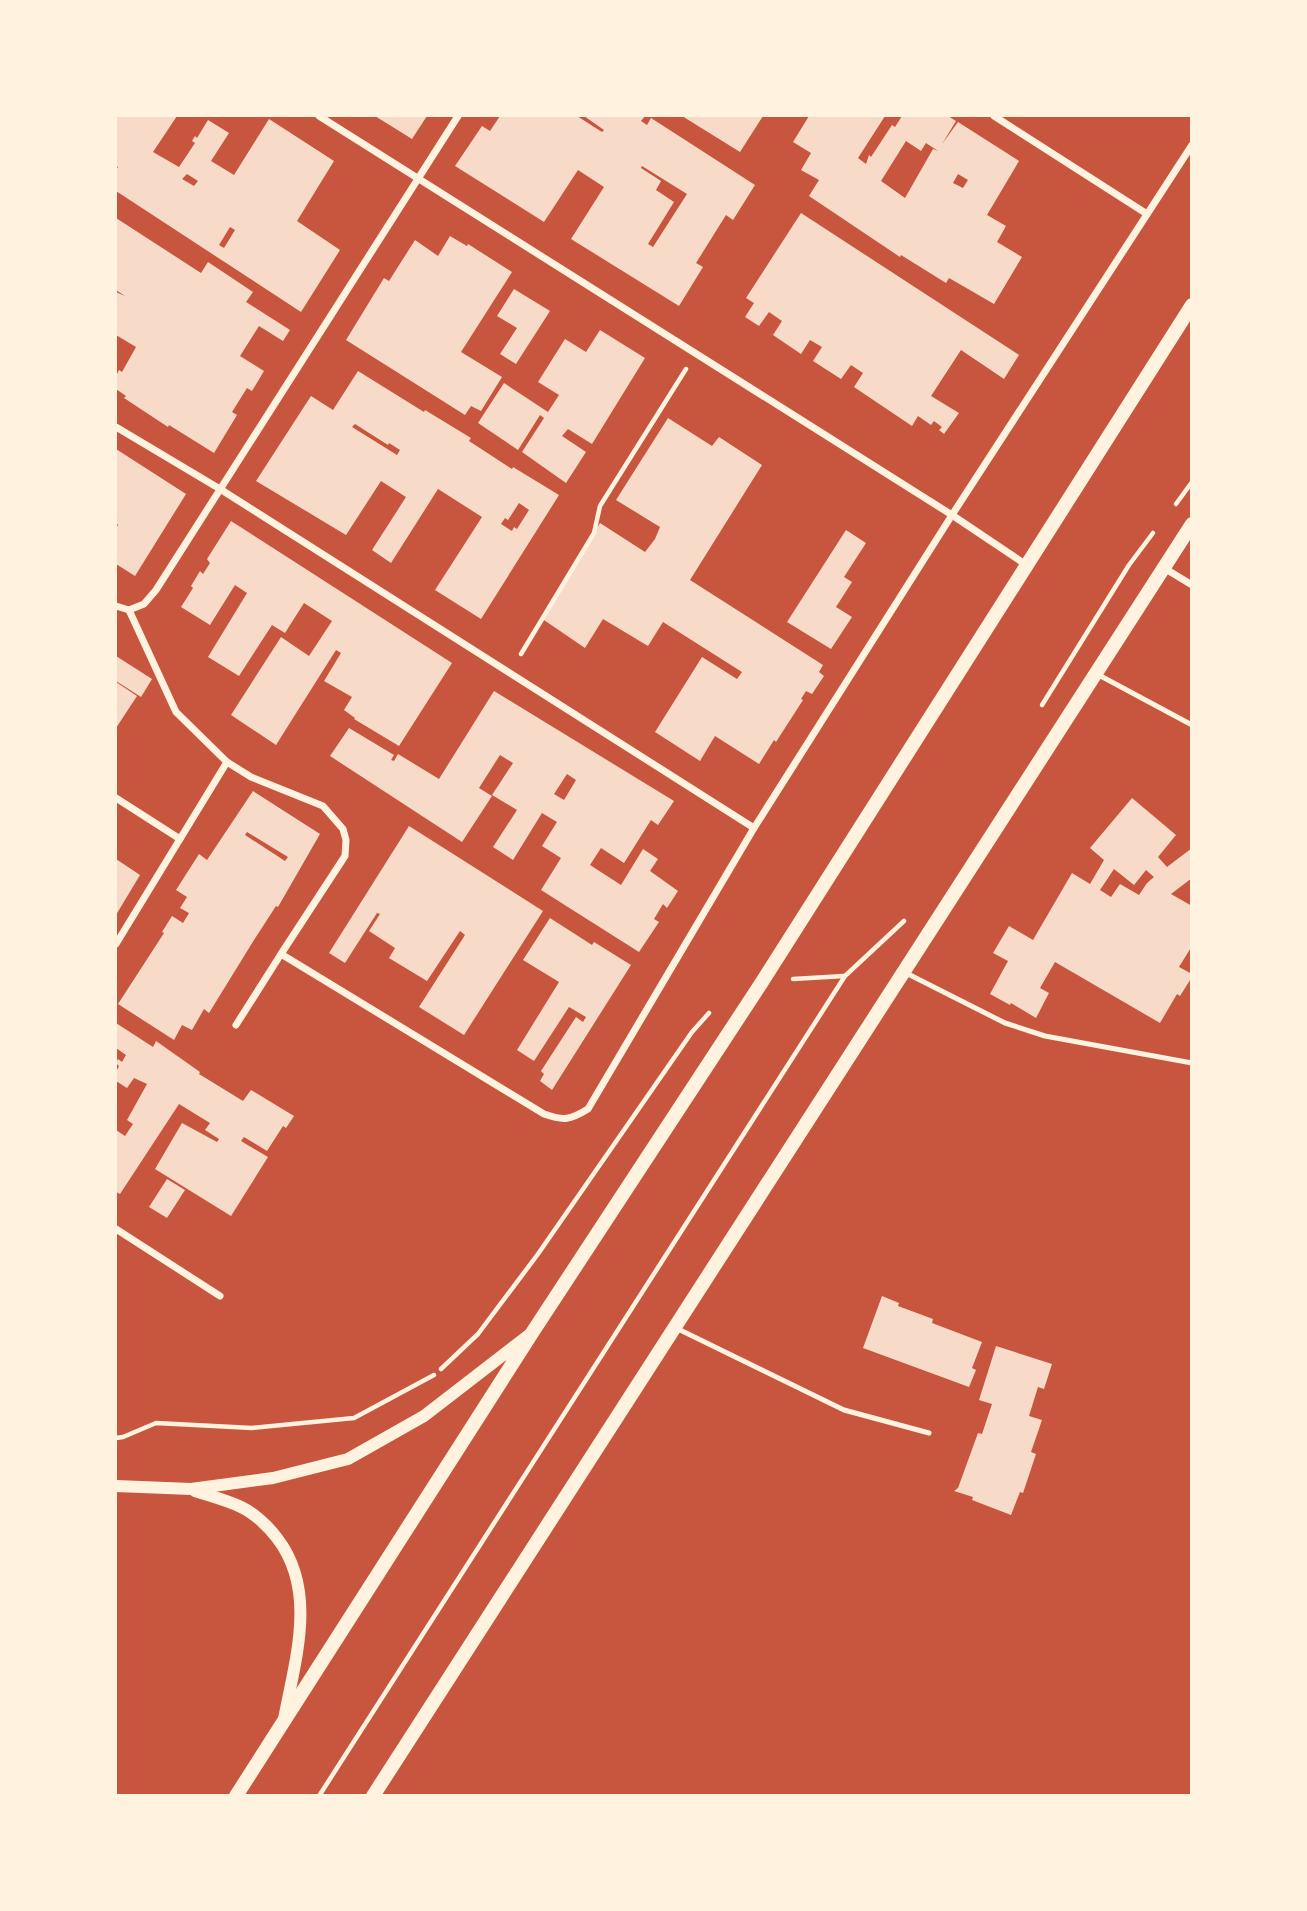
<svg xmlns="http://www.w3.org/2000/svg" width="1307" height="1911" font-family="'Source Sans 3',sans-serif">
<rect width="100%" height="100%" fill="#c8553d"/>
<!-- building -->
<g fill="#f7dbc8" fill-rule="evenodd">
<path d="M116,116H177L153,152L179,167L195,143L192,141L195,136L197,138L208,120L229,133L211,161L234,175L269,119L334,161L297,221L340,250L301,312L116,191V170L118,167L116,166ZM187,174L198,181L194,186L182,179ZM230,227L235,230L224,248L219,245Z"/>
<path d="M375,116H427L412,139Z"/>
<path d="M500,116H577L602,132L604,130L584,116H645L641,121L647,125L651,118L755,185L733,220L726,215L696,263L703,267L679,306L571,239L604,187L578,170L544,222L455,166L482,126L490,131ZM642,166L687,194L653,247L648,244L674,202L656,190L661,181L641,168Z"/>
<path d="M682,116H763L740,152Z"/>
<path d="M809,116H885L858,158L866,164L869,155L871,157L892,125L895,127L902,116H948L956,121L942,144L958,122L1019,161L987,215L1006,226L997,242L1022,257L994,304L949,278L946,283L901,255L900,257L809,196L819,180L801,170L811,153L793,142ZM906,141L921,151L926,143L938,151L933,149L905,198L881,181ZM958,174L968,180L963,188L953,183Z"/>
<path d="M801,213L1019,355L1004,379L961,350L931,396L959,413L944,434L939,430L942,427L934,421L931,425L918,416L912,426L854,387L863,373L851,365L841,379L813,361L822,347L810,340L801,354L773,335L782,321L769,312L759,326L745,317L754,303L746,298Z"/>
<path d="M116,218L201,273L208,262L253,292L246,302L290,330L283,341L259,326L240,356L264,371L252,391L247,388L232,412L237,415L214,453L169,425L168,427L124,398L126,396L116,389V376L119,370L122,372L136,347L116,335V292L125,296L116,290Z"/>
<path d="M450,236L467,246L468,244L512,272L461,352L502,377L481,411L471,406L465,415L346,340L384,278L389,281L415,240L438,256Z"/>
<path d="M514,289L550,311L516,364L500,354L517,328L497,316Z"/>
<path d="M600,330L645,358L592,444L568,429L562,436L586,452L566,483L522,452L544,418L540,415L518,450L478,423L504,383L548,412L559,395L538,382L565,339L586,352Z"/>
<path d="M358,371L424,412L425,410L471,438L469,441L512,469L513,467L559,495L481,619L435,590L482,517L438,489L391,563L372,550L406,497L381,481L346,535L256,481L311,396L333,410ZM355,424L388,445L389,443L400,450L397,455L352,427ZM519,503L529,510L517,529L514,527L512,531L501,524L505,518L508,520Z"/>
<path d="M668,418L712,446L719,437L762,465L690,580L823,665L819,672L824,676L812,694L806,691L801,699L803,700L776,742L774,740L759,764L715,736L700,761L655,732L702,657L737,679L742,672L663,622L648,646L603,619L585,648L541,618L600,523L645,552L655,539L660,527L616,500Z"/>
<path d="M116,449L186,494L135,576L116,564V528L118,525L116,523Z"/>
<path d="M231,521L452,663L399,746L354,719L355,718L344,710L352,697L324,681L341,653L336,650L276,745L231,715L281,637L309,656L332,621L304,603L285,633L272,625L239,676L208,657L247,593L235,585L210,625L181,607L193,588L191,586L200,571L203,574L210,563L207,559Z"/>
<path d="M846,530L866,543L844,577L852,582L836,607L852,617L831,649L787,622Z"/>
<path d="M116,656L152,679L141,697L116,681Z"/>
<path d="M116,682L137,696L116,728Z"/>
<path d="M494,691L674,801L658,825L651,820L624,863L601,848L590,865L621,885L643,849L658,859L650,871L678,891L667,908L663,904L654,919L659,922L639,952L541,890L561,858L542,846L557,822L542,813L513,860L493,847L517,810L492,795L513,763L500,755L479,788L492,796L462,842L330,756L349,728L394,755L391,760L394,761L398,754L439,779ZM567,774L576,780L564,800L554,794Z"/>
<path d="M253,791L320,834L278,907L276,906L254,940L209,1013L204,1009L192,1030L182,1025L174,1040L118,1004L164,933L162,932L172,916L183,923L189,913L180,908L187,897L176,890L199,854L207,860ZM247,832L288,857L285,861L245,835Z"/>
<path d="M1132,798L1176,835L1158,857L1167,867L1192,848V878L1171,894L1192,906V946L1179,967L1192,974V977L1180,996L1177,994L1160,1023L1055,962L1040,988L1049,993L1036,1018L1011,1003L1010,1005L990,994L1008,961L993,953L1009,926L1033,940L1072,873L1090,884L1104,860L1090,848ZM1114,869L1134,885L1146,870L1154,877L1147,883L1139,895L1120,884L1111,897L1100,890Z"/>
<path d="M409,826L543,911L464,1035L419,1007L465,935L460,931L427,981L389,958L395,948L369,931L380,914L377,913L345,963L329,953Z"/>
<path d="M116,859L140,875L116,915Z"/>
<path d="M550,918L592,945L594,942L631,965L552,1090L540,1081L544,1074L541,1071L576,1017L583,1022L586,1017L569,1007L534,1061L517,1050L559,982L523,960Z"/>
<path d="M116,1023L153,1047L156,1041L200,1072L199,1074L243,1101L251,1090L294,1116L286,1128L283,1126L267,1151L244,1137L241,1141L268,1157L231,1216L155,1169L182,1123L217,1142L219,1139L205,1130L210,1123L179,1104L120,1194L116,1192V1130L125,1136L133,1124L127,1120L147,1084L134,1078L127,1088L116,1081V1072L119,1066L116,1063L118,1059L122,1062L126,1055L116,1048Z"/>
<path d="M167,1179L185,1190L167,1218L149,1207Z"/>
<path d="M882,1296L899,1303L898,1306L933,1319L932,1323L982,1342L972,1368L976,1370L969,1387L863,1348Z"/>
<path d="M996,1346L1052,1364L1044,1389L1038,1387L1029,1416L1042,1420L1031,1452L1036,1454L1023,1493L1020,1492L1011,1515L972,1500L973,1497L954,1491L958,1488L978,1433L982,1434L992,1404L979,1400Z"/>
</g>
<g fill="none" stroke-linecap="round" stroke-linejoin="round">
<!-- path -->
<g stroke="#fff3e0" stroke-width="4.5">
<path d="M1176,504L1192,482"/>
<path d="M521,654L594,533L600,506L686,369"/>
<path d="M1042,705L1129,565L1153,533"/>
<path d="M793,979L844,976"/>
<path d="M441,1369L478,1334L538,1254L692,1032L709,1013"/>
<path d="M116,1438L123,1437L156,1423L252,1428L354,1418L434,1375"/>
<path d="M319,1796L845,976L904,921"/>
</g>
<!-- service -->
<g stroke="#fff3e0" stroke-width="5">
<path d="M1095,673L1192,725"/>
<path d="M906,973L1005,1023L1045,1036L1192,1063"/>
<path d="M676,1328L844,1410L929,1433"/>
</g>
<!-- minor -->
<g stroke="#fff3e0" stroke-width="7">
<path d="M319,116L952,515L1025,564"/>
<path d="M994,116L1147,214"/>
<path d="M116,427L220,489L754,828"/>
<path d="M1164,568L1192,585"/>
<path d="M116,606L129,610L144,604L156,590L458,116"/>
<path d="M129,610L176,712L227,762L251,777L323,806L343,829L346,840L345,856L281,954"/>
<path d="M116,798L180,839L227,762"/>
<path d="M116,944L180,839"/>
<path d="M236,1025L281,954L544,1114C564,1121 570,1120 588,1109L754,828L952,515L1192,145"/>
<path d="M116,1229L220,1296"/>
</g>
<!-- tertiary -->
<g stroke="#fff3e0" stroke-width="12">
<path d="M116,1486L191,1489L273,1478L348,1459L424,1416L529,1335"/>
<path d="M195,1491C210,1496 226,1500 241,1507C254,1513 268,1526 277,1538C318,1591 295,1660 284,1719"/>
</g>
<!-- secondary -->
<g stroke="#fff3e0" stroke-width="14">
<path d="M236,1796L532,1333L762,982L1192,305"/>
<path d="M373,1796L1192,524"/>
</g>
</g>
<!-- border -->
<rect width="1307" height="1911" fill="none" stroke="#fff3e0" stroke-width="234"/>
</svg>
